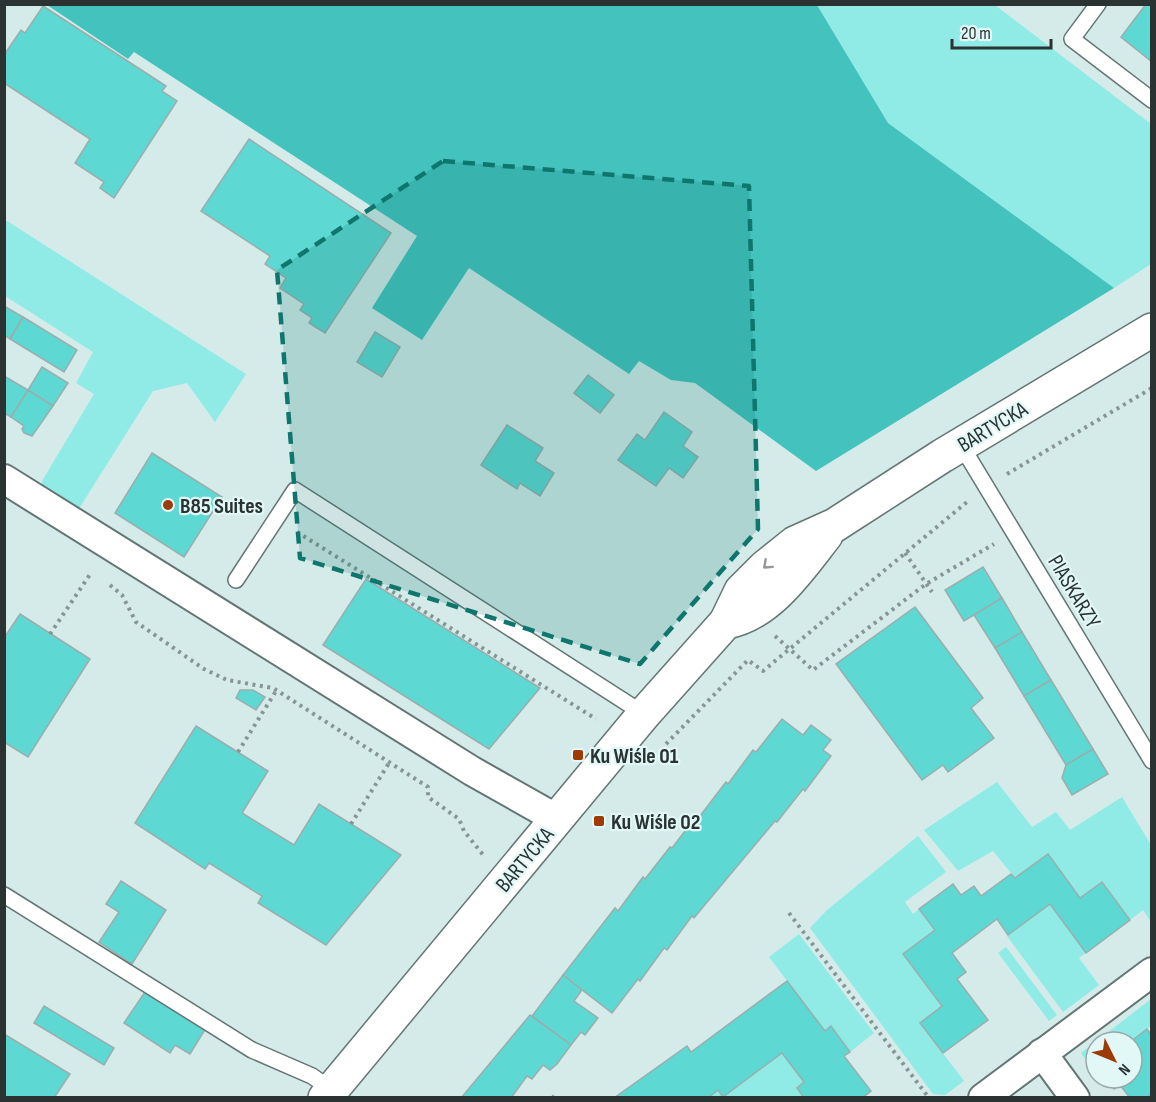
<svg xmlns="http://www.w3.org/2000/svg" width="1156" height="1102" font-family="'Sofia Sans Condensed',sans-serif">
<rect width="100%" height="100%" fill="#d5ebe9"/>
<!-- green -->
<g fill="#90ebe6">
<path d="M817,5H995L1151,124V264L1114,288L888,123Z"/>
<path d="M4,219L246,374L215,422L187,383L153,391L75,515L42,490V481L94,394L76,383L93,352L5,296Z"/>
<path d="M997,782L1032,827L1056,812L1070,830L1122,797L1151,845V922L1143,910L1130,920L1103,882L1080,898L1048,854L1015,878L993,851L958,871L924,830Z"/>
<path d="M918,836L946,872L905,902L913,914L919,909L935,930L903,954L942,1006L920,1023L964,1081L945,1095L933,1094L810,928L827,910Z"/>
<path d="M1050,904L1086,953L1079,958L1099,985L1063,1012L1007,936Z"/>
<path d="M799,934L874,1033L850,1052L831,1026L825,1031L769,957Z"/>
<path d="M1006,947L1057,1015L1049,1021L998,953Z"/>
<path d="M1151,999V1026L1130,1042H1096V1068L1093,1070L1081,1053Z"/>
<path d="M782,1053L804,1082L797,1088L804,1097L708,1098L718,1090L723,1097Z"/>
</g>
<!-- forest -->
<path fill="#43c2be" d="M47,5H817L888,123L1114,288L816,471L695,383L671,380L639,361L629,374L469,268L422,340L372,308L417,236L134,52L128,59Z"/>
<!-- building -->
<g fill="#5dd8d3" stroke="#9aaead" stroke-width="1.5">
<path d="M1146,4H1152V62L1121,37Z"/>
<path d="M43,6L166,86L162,91L177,101L114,198L100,188L104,182L75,163L90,139L4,83V55L21,30L25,33Z"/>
<path d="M249,139L391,233L325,333L309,323L312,318L300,310L304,304L280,288L286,278L265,264L270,256L201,211Z"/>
<path d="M4,306L23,317L10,339L4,335Z"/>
<path d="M23,317L77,350L64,372L10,339Z"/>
<path d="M375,332L400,347L382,377L357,362Z"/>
<path d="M42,367L68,383L53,406L28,390Z"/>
<path d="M588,375L614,395L600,413L574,393Z"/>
<path d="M4,376L28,390L11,417L4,413Z"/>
<path d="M28,390L53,406L32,436L24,433L22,429L24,426L11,417Z"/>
<path d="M664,412L692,432L683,446L698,457L683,478L669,468L656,486L618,460L637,434L645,440Z"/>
<path d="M507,425L543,448L535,461L554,473L540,496L520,483L517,489L481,465Z"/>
<path d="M152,453L222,497L184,557L115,513Z"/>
<path d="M983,567L1002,598L964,621L945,590Z"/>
<path d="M366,579L540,688L489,749L323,645Z"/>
<path d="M1002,598L1022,632L995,648L974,615Z"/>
<path d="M915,607L983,698L971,708L994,738L948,772L943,765L922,780L836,664Z"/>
<path d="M20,614L90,659L28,757L4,742V638Z"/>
<path d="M1022,632L1051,680L1024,696L995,648Z"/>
<path d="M1051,680L1093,749L1066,765L1024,696Z"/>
<path d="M240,690H253L265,697L256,710L236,698Z"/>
<path d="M782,719L803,735L811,725L831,740L823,750L831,756L805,791L803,789L777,822L775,821L694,918L692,916L667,950L664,948L640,981L638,979L612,1013L563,975L615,908L618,911L643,877L645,879L670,847L672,848L698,814L700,816L726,782L728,784L753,750L756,752Z"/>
<path d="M196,726L268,771L242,813L294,845L319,804L401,855L326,945L258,903L262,896L209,863L205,869L135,823Z"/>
<path d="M1093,749L1108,774L1072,795L1062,778L1066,765Z"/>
<path d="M1048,854L1080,898L1102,882L1130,920L1086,953L1050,904L1008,935L997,919L952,953L966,972L957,979L988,1020L943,1053L920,1023L942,1006L903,954L935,930L919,909L953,884L961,895L974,886L981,896L1011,874L1015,878Z"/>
<path d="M121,881L166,910L132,964L99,942L119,912L106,904Z"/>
<path d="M563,975L582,990L574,1001L598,1018L585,1035L581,1032L571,1045L532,1016Z"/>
<path d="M787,981L825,1031L831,1026L850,1052L844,1056L871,1091L862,1098H804L797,1088L804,1082L782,1053L723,1097L718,1090L708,1098H614L687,1046L691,1052Z"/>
<path d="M147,989L206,1028L190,1054L175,1045L170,1053L124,1023Z"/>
<path d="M44,1006L114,1048L104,1065L34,1023Z"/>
<path d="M530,1015L571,1045L557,1064L550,1070L543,1065L532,1079L527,1076L511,1098H461Z"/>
<path d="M1147,1029L1152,1036V1093L1146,1098H1130L1120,1085L1114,1089L1107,1080L1132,1078L1130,1042Z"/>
<path d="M4,1034L70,1074L54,1098H4Z"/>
</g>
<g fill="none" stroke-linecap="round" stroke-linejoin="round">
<defs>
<g id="lane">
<path d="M1098,4L1072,39L1152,100"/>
<path d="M961,445L1152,761"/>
<path d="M236,580L295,490L644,714"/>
<path d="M4,895L252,1050L312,1076L332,1090"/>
</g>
<g id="street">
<path d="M4,479L472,771L557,819"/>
<path d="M1042,1053L1075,1098"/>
<path d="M983,1098L1152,972"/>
</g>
<g id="secondary">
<path d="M726,622C769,615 801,567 826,535"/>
<path d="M325,1098L644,714L726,622L741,591L765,567L795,543L835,525L942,456L1152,330"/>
</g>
</defs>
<!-- lane casing -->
<use href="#lane" stroke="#637674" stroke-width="18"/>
<!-- street casing -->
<use href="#street" stroke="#637674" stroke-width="32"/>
<!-- secondary casing -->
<use href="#secondary" stroke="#637674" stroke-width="36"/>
<!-- path -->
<g stroke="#879695" stroke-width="4" stroke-dasharray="3 4.5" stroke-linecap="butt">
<path d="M4,5L5,4"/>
<path d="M1007,474L1152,388"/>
<path d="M297,532L596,719"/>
<path d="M905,553L932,592"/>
<path d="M110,585L122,595L136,622L204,669L227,680L273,688L428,787V797L459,819L464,831L484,856"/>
<path d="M50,634L91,573"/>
<path d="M775,636L813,670L926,584L994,544"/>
<path d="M666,744L748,660L763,671L967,502"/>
<path d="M238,752L276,691"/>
<path d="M351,824L389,763"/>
<path d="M789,913L929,1098"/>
<path d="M552,1098L556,1095"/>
</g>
<!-- lane -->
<use href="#lane" stroke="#fff" stroke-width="15"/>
<!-- street -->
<use href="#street" stroke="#fff" stroke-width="28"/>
<!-- secondary -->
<use href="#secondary" stroke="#fff" stroke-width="33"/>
</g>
<!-- one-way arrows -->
<defs><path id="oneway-chevron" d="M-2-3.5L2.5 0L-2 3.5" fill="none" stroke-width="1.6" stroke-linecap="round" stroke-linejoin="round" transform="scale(1.5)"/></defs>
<use stroke="#949898" href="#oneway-chevron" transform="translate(767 565) rotate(138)"/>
<!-- marked area -->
<path fill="#0f766e" fill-opacity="0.2" stroke="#0f766e" stroke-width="4.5" stroke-dasharray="12 8" stroke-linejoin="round" d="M443,161L749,186L758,529L640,664L300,558L277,270Z"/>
<!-- markers -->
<g fill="#9e3a05" stroke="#e2f8f6" stroke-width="2">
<circle cx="168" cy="505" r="6"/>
<rect x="572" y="749" width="12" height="12" rx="3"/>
<rect x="593" y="815" width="12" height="12" rx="3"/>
</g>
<g text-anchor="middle" stroke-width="4.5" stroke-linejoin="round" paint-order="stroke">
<!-- street labels -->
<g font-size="22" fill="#2a3232" stroke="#e2f8f6">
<text transform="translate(992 426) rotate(-31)" y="8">BARTYCKA</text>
<text transform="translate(1075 591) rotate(59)" y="8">PIASKARZY</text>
<text transform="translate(524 859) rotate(-50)" y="8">BARTYCKA</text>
</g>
<!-- poi labels -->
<g font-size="22" font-weight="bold" fill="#2a3232" stroke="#e2f8f6" text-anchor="start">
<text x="180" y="513">B85 Suites</text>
<text x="590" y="763">Ku Wiśle 01</text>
<text x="611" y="829">Ku Wiśle 02</text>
</g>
</g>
<!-- border -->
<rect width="1156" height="1102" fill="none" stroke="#2a3232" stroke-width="12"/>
<!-- north arrow -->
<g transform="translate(1114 1060) rotate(133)"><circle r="28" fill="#e2f8f6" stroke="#98a9a8" stroke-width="1.5"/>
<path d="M0-4.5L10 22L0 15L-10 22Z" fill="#9e3a05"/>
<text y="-9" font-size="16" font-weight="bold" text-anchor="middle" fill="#2a3232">N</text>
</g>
<!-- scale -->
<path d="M952 39v9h99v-9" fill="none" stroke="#2a3232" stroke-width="3"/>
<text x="961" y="39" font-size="18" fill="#2a3232" stroke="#e2f8f6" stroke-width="4.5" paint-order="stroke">20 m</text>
</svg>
